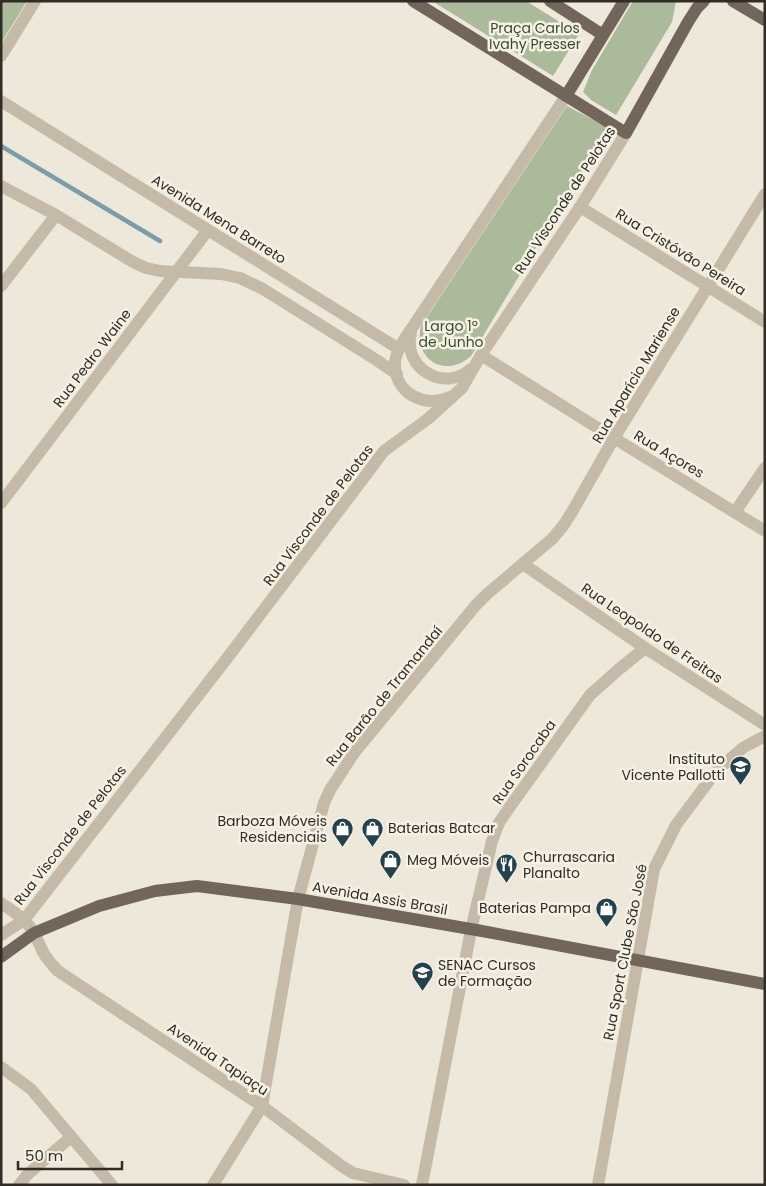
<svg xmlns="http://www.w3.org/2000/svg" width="766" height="1186" font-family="Poppins,sans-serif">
<rect width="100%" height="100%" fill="#ede8d9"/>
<!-- green -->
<g fill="#aaba9b">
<path d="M1,1H27L1,43Z"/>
<path d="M432,1H526L579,34L553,76Z"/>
<path d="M633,1H676L672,22L616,115L591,100L583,92L592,70Z"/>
<path d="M567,106L582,114L608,128L471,356C445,379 413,360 421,326Z"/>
</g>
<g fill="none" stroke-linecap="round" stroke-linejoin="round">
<!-- stream -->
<path stroke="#7c9da7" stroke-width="4.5" d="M1,146L160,241"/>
<!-- minor -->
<g stroke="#c4baa7" stroke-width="12">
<path d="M1,56L35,1"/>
<path d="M1,101L399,349"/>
<path d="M1,186L56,215L133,262L146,268L160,271L221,274L240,278L263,289L378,361L397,374"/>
<path d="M580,207L765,322"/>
<path d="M1,286L56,215"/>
<path d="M411,333C402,368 444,393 471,369"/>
<path d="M481,355L614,438L765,531"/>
<path d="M450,397C425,409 394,393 395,363C396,350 405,338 412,328L566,96"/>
<path d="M1,503L208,230"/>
<path d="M735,512L765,468"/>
<path d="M523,564L645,648L765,725"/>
<path d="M1,903C11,910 23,917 31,928C36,935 39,944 43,952C47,959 52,965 58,971L262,1106L343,1167L353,1173L404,1185"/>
<path d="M1,935L24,920L228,657L384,451L429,418L462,388L481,355L580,207L626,133"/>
<path d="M1,1067L31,1089L112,1185"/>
<path d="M19,1185L28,1174L71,1137"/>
<path d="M213,1185L262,1106L298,899L324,803L330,790L354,753L476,605L487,594L552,539L563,526L572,512L614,438L765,194"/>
<path d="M422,1185L471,930L492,841L499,823L509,808L590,695L618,670L645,648"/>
<path d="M598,1185L654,869L676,825L717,770L744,747L765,736"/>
</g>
<!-- major -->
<g stroke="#716659" stroke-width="12">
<path d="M413,1L626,133L688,22L697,8L704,1"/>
<path d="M550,1L603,35"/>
<path d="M733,1L765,20"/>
<path d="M566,96L624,1"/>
<path d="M1,957L34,933L99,906L155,891L197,886L298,899L482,931L765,984"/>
</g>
</g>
<!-- icons -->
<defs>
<symbol id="school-pin" viewBox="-11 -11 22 30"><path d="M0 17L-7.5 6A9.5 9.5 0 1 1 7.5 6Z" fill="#22424d" stroke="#f6f1e5"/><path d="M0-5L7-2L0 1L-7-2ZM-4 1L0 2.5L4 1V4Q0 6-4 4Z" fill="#fff"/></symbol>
<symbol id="shop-pin" viewBox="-11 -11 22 30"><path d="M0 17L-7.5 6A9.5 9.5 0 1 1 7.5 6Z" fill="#22424d" stroke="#f6f1e5"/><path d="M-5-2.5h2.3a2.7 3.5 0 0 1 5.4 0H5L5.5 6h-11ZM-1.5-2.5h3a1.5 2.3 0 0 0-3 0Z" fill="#fff"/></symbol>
<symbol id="restaurant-pin" viewBox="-11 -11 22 30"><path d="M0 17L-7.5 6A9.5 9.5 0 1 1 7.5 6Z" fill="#22424d" stroke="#f6f1e5"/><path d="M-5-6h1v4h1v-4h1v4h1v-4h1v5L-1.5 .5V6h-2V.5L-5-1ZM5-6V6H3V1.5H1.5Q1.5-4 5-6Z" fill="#fff"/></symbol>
<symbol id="university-pin" viewBox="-11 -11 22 30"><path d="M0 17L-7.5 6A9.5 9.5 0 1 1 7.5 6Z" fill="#22424d" stroke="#f6f1e5"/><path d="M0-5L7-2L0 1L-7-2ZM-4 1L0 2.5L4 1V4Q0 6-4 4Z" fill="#fff"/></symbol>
</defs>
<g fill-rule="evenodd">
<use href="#school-pin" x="728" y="754" width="25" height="34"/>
<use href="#shop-pin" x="360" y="816" width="25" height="34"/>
<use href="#shop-pin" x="330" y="816" width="25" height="34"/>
<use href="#shop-pin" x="378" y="848" width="25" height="34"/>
<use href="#restaurant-pin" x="494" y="852" width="25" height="34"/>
<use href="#shop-pin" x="594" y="896" width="25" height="34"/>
<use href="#university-pin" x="410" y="960" width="25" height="34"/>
</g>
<g text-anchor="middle" stroke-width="5" stroke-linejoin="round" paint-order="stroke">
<!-- park labels -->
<g font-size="14" fill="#3b4c2e" stroke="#f6f1e5">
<text x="535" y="33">Praça Carlos<tspan x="535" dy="16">Ivahy Presser</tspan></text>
<text x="451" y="331">Largo 1º<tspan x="451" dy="16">de Junho</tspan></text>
</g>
<!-- street labels -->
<g font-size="14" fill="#312c26" stroke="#f6f1e5">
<text transform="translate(565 200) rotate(-57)" y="5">Rua Visconde de Pelotas</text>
<text transform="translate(219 219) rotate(32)" y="5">Avenida Mena Barreto</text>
<text transform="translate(681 252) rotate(32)" y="5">Rua Cristóvão Pereira</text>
<text transform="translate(92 358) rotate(-53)" y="5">Rua Pedro Waine</text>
<text transform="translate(636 375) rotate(-59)" y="5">Rua Aparício Mariense</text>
<text transform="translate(669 454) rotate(31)" y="5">Rua Açores</text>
<text transform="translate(318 515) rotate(-53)" y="5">Rua Visconde de Pelotas</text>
<text transform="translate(652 633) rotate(34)" y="5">Rua Leopoldo de Freitas</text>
<text transform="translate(384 696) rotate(-51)" y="5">Rua Barão de Tramandaí</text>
<text transform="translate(524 762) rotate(-55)" y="5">Rua Sorocaba</text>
<text transform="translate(70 835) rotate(-52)" y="5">Rua Visconde de Pelotas</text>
<text transform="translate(380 898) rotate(10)" y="5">Avenida Assis Brasil</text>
<text transform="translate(625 952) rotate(-79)" y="5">Rua Sport Clube São José</text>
<text transform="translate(218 1059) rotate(34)" y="5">Avenida Tapiaçu</text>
</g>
<!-- poi labels -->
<g font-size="14" fill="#312c26" stroke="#f6f1e5" text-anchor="start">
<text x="725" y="764" text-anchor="end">Instituto<tspan x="725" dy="16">Vicente Pallotti</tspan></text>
<text x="327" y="826" text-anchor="end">Barboza Móveis<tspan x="327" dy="16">Residenciais</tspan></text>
<text x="388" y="833">Baterias Batcar</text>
<text x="523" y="862">Churrascaria<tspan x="523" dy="16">Planalto</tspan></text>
<text x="407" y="865">Meg Móveis</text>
<text x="591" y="913" text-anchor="end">Baterias Pampa</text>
<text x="438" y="970">SENAC Cursos<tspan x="438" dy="16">de Formação</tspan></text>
</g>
</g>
<!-- border -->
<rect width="766" height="1186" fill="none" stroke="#312c26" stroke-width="5"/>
<!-- scale -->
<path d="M18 1161v8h104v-8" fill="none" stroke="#312c26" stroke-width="2.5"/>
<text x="25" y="1161" font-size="15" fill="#312c26" stroke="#f6f1e5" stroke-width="4" paint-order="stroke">50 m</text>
</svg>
